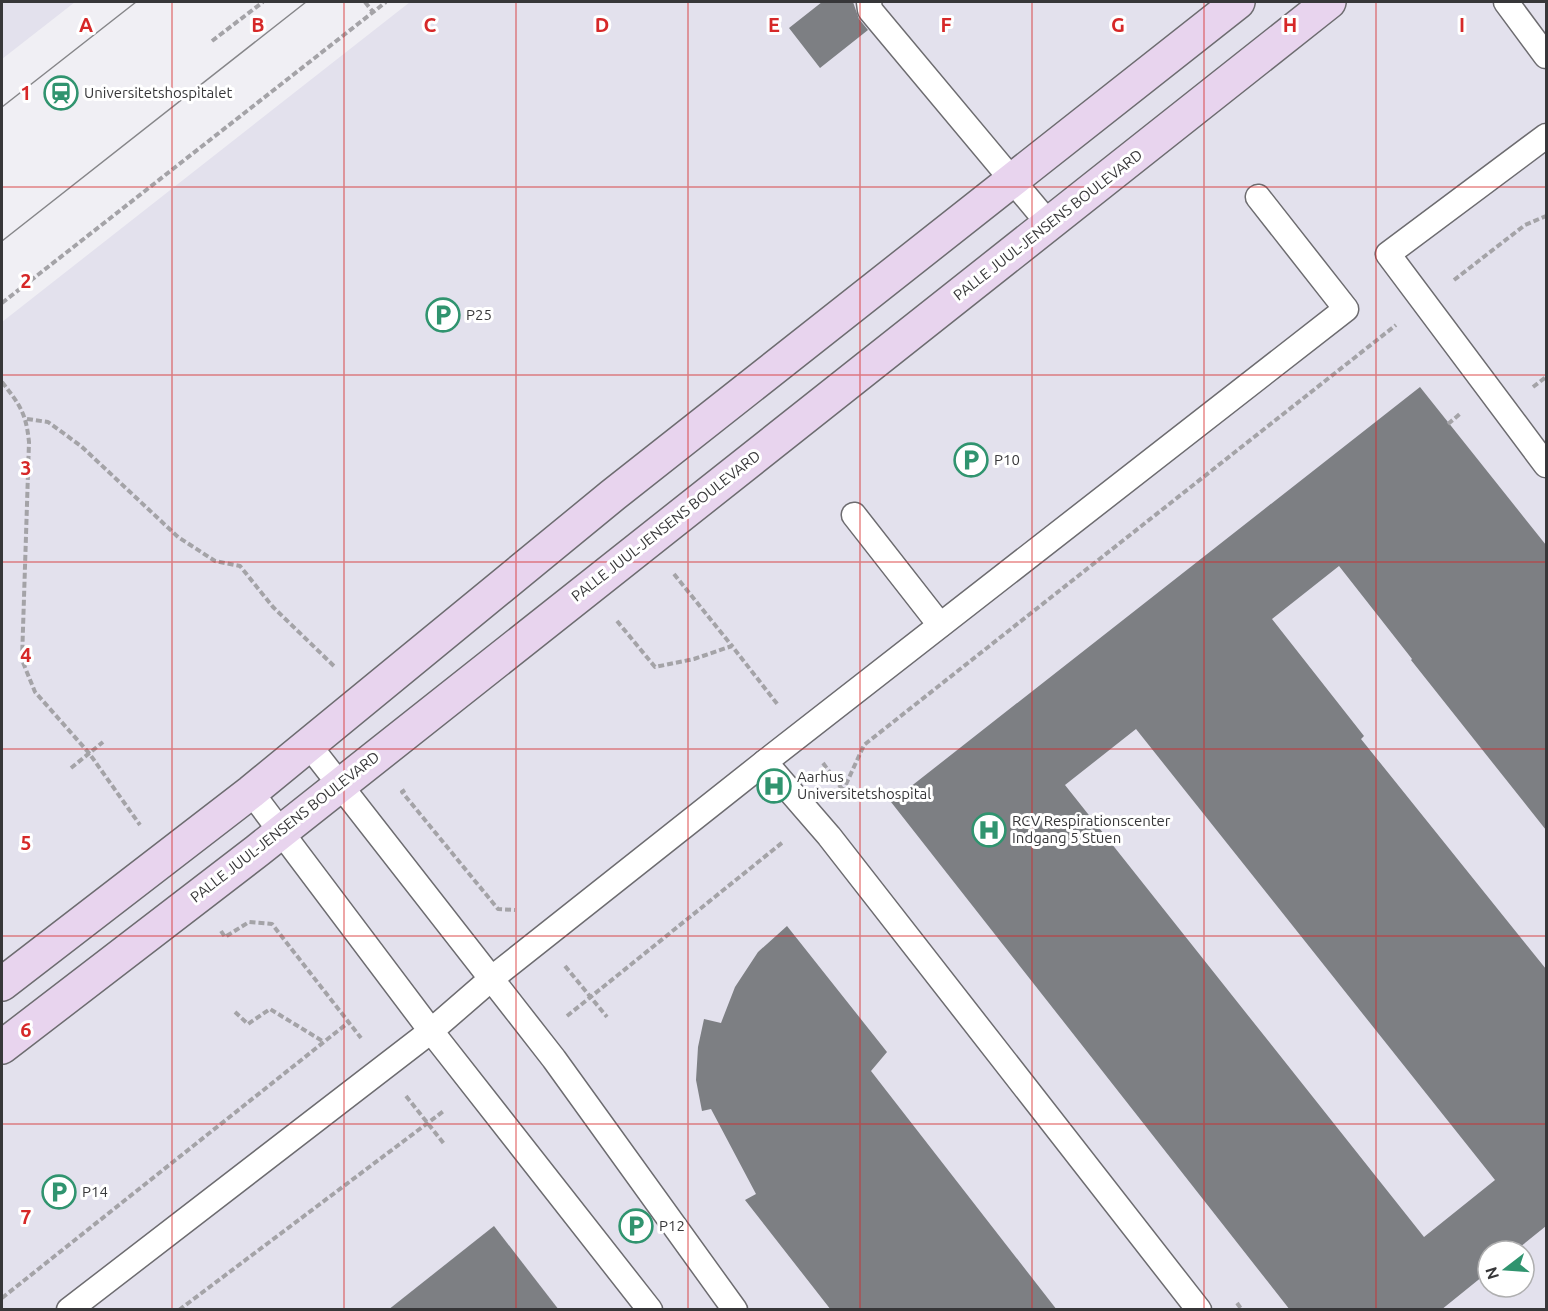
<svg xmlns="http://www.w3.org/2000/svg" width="1548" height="1311" font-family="Ubuntu,sans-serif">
<rect width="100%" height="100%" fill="#f0eff4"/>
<!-- built -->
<g fill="#e3e1ed" fill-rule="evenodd">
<path d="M2,2H75L2,59Z"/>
<path d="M410,2H1546V1309H2V322ZM1488,1251H1524V1287H1488Z"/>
</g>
<!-- building -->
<g fill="#7d7f83" fill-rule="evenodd">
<path d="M822,2H853L859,19L868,30L820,68L789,28Z"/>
<path d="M1420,387L1546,545V830L1411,660L1412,659L1339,566L1272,619L1364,736L1361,739L1546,969V1226L1515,1251H1488V1272L1441,1310H1290L891,802ZM1136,729L1495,1180L1424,1237L1065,785Z"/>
<path d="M787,926L887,1052L871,1071L1057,1310H831L745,1200L756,1194L711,1109L702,1111L696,1080L698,1047L704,1019L721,1023L735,987L758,952Z"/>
<path d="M494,1226L559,1310H388Z"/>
</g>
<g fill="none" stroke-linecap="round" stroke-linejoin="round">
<defs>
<g id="lane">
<path d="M869,2L870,10L1049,224"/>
<path d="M1506,2L1546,56"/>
<path d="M1546,136L1388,254L1546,465"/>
<path d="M854,515L940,625"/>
<path d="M308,744L554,1059L735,1310"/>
<path d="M765,762L829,836L1199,1310"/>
<path d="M251,792L431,1031L650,1310"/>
<path d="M69,1310L431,1031L491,979L765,762L1346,309L1258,197"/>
</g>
<g id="secondary">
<path d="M2,984L251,792L613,495L1238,2"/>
<path d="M2,1047L257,851L1329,2"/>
</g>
</defs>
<!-- lane casing -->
<use href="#lane" stroke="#6d6c70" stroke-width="27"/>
<!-- secondary casing -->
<use href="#secondary" stroke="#6d6c70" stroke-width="36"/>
<!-- path -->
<g stroke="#a4a3a7" stroke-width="4" stroke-dasharray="6 3" stroke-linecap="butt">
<path d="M365,2L373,12"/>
<path d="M212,41L263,2"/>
<path d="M1454,280L1525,225L1546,216"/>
<path d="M2,303L386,2"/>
<path d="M2,382C20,405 26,413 29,442L22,660L35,692L89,753L140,825"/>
<path d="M1533,387L1546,377"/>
<path d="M27,419L48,422L81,446L178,537L215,561L240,566L273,607L336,668"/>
<path d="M1448,424L1461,413"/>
<path d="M674,574L732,646"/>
<path d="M617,621L655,667L694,659L732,646L778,705"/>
<path d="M823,763L845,793"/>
<path d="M71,768L103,742"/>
<path d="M405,790L402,792L498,909L515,910"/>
<path d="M842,793L864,745L1396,325"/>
<path d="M221,931L225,937L249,922L272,924L361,1038"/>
<path d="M565,966L607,1017"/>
<path d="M235,1012L248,1024L270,1009L324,1042"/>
<path d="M567,1016L783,842"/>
<path d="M406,1096L445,1145"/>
<path d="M2,1298L349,1022"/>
<path d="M1237,1303L1242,1310"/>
<path d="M179,1310L445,1110"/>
</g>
<!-- lane -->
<use href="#lane" stroke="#fff" stroke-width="24"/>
<!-- secondary -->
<use href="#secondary" stroke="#e8d4ee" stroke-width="33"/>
<!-- tram -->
<g stroke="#868689" stroke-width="1.5">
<path d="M2,107L136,2"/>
<path d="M2,241L306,2"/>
</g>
</g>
<!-- grid -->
<path fill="none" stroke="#d62828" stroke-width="1.5" stroke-opacity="0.55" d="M172,2V1310M344,2V1310M516,2V1310M688,2V1310M860,2V1310M1032,2V1310M1204,2V1310M1376,2V1310M2,187H1546M2,375H1546M2,562H1546M2,749H1546M2,936H1546M2,1124H1546"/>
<!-- icons -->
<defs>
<symbol id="station-ring" viewBox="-11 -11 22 22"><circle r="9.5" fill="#fff" stroke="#30946f" stroke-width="1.5"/><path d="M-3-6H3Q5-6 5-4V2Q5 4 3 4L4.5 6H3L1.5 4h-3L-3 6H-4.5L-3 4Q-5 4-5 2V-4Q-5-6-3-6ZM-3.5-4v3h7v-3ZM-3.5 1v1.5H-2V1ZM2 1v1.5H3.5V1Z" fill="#30946f"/></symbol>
<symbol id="parking-ring" viewBox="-11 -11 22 22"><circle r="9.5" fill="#fff" stroke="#30946f" stroke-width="1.5"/><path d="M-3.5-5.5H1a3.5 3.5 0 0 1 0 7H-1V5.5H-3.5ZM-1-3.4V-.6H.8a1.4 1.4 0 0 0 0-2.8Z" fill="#30946f"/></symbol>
<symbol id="hospital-ring" viewBox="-11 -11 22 22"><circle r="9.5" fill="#fff" stroke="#30946f" stroke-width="1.5"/><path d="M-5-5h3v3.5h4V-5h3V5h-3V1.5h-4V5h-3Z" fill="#30946f"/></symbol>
</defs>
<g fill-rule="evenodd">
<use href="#station-ring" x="42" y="74" width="38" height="38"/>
<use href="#parking-ring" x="424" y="296" width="38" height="38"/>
<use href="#parking-ring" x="952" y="441" width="38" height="38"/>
<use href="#hospital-ring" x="755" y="767" width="38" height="38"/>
<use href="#hospital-ring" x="970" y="811" width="38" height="38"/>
<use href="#parking-ring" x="40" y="1173" width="38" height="38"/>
<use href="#parking-ring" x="617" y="1207" width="38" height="38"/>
</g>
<g text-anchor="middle" stroke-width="6" stroke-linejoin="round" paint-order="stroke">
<!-- poi labels -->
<g font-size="15" fill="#373739" stroke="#fff" text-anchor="start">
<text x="84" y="98">Universitetshospitalet</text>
<text x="466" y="320">P25</text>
<text x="994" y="465">P10</text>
<text x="797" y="782">Aarhus<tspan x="797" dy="17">Universitetshospital</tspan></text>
<text x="1012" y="826">RCV Respirationscenter<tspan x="1012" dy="17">Indgang 5 Stuen</tspan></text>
<text x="82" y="1197">P14</text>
<text x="659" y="1231">P12</text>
</g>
<!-- street labels -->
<g font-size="15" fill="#373739" stroke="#fff">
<text transform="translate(1048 225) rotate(-38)" y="5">PALLE JUUL-JENSENS BOULEVARD</text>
<text transform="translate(666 526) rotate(-38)" y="5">PALLE JUUL-JENSENS BOULEVARD</text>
<text transform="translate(285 827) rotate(-38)" y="5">PALLE JUUL-JENSENS BOULEVARD</text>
</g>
</g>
<g font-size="20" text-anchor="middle" font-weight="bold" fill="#d62828" stroke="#fff" stroke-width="6" stroke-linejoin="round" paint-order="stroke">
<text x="86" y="32">A</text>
<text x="258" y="32">B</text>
<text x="430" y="32">C</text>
<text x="602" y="32">D</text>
<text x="774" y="32">E</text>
<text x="946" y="32">F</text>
<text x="1118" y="32">G</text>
<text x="1290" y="32">H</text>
<text x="1462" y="32">I</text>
<text x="26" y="100">1</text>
<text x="26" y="288">2</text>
<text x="26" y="475">3</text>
<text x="26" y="662">4</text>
<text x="26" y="850">5</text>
<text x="26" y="1037">6</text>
<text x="26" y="1224">7</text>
</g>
<!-- border -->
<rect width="1548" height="1311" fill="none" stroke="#373739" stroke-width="6"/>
<!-- north arrow -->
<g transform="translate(1506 1269) rotate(253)"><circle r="28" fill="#ffffff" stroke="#afafb0" stroke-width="1.5"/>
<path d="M0-4.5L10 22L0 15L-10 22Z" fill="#30946f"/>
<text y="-9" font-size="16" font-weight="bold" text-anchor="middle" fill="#373739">N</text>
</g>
</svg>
